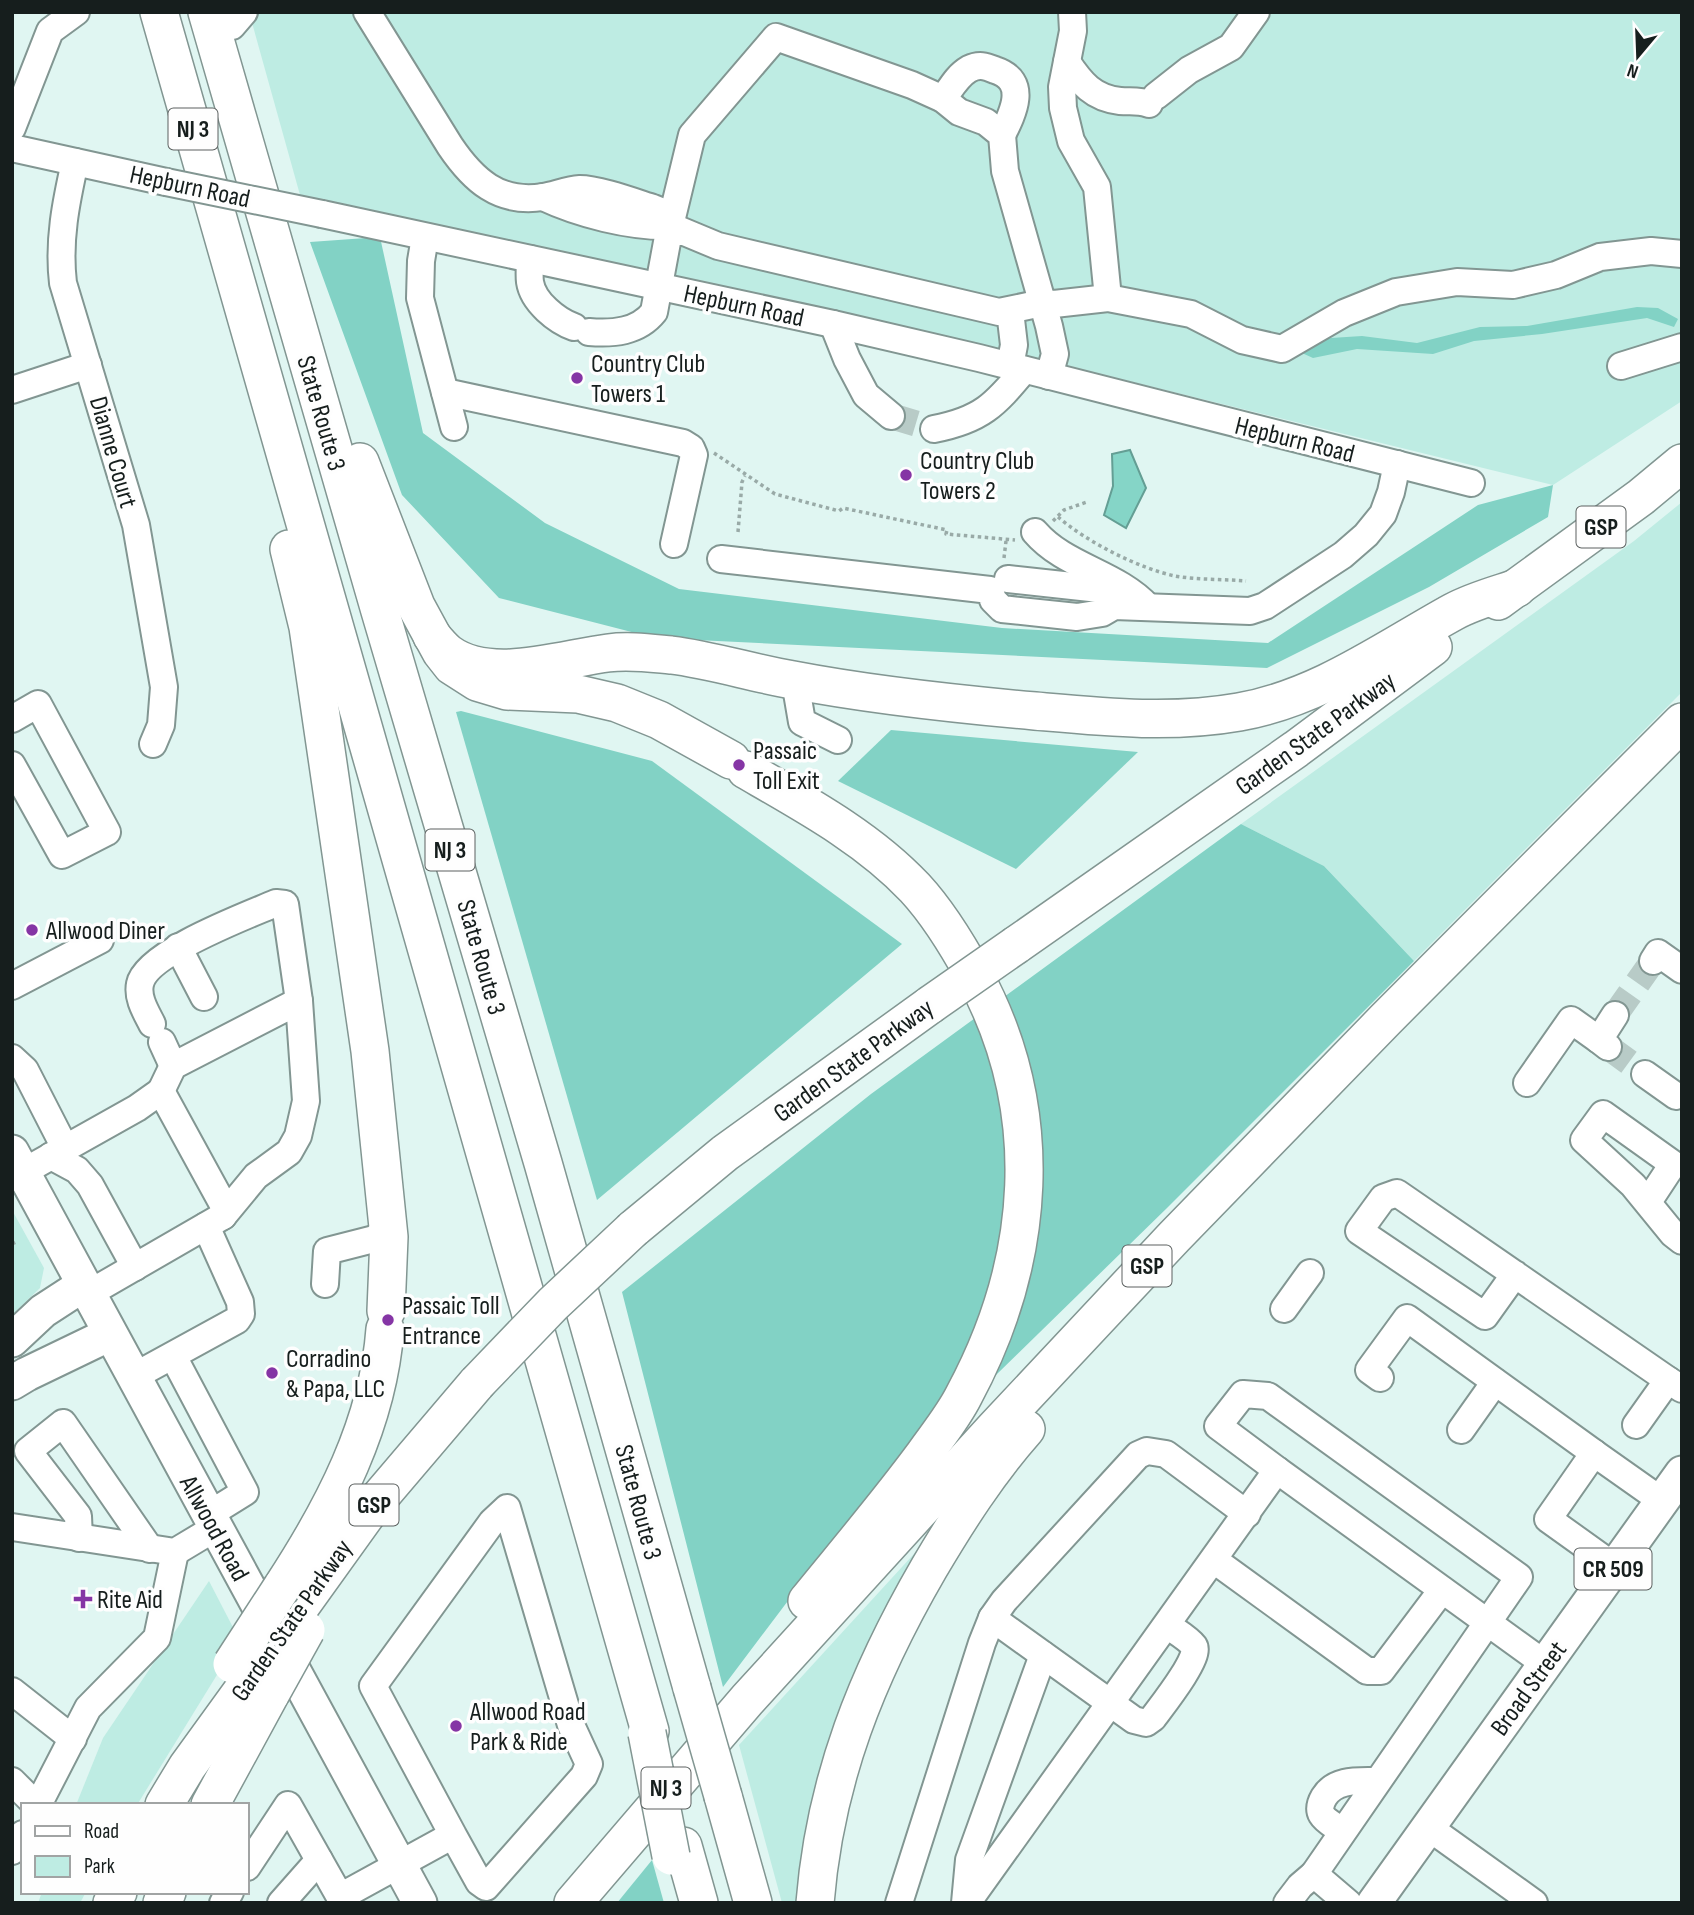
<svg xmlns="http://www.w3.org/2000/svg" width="1694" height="1915" font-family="'Sofia Sans Condensed',sans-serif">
<rect width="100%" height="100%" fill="#e0f6f2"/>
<!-- green -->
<g fill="#beece3">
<path d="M249,12H1682V401L1553,485L973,343L300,195Z"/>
<path d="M1682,502V692L1414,961L1324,866L1241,824L1634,541Z"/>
<path d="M12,1210L44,1268L40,1288L12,1315Z"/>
<path d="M934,1532L808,1903H782L739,1745Z"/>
<path d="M209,1581L239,1639L137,1805H76L103,1738Z"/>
<path d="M42,1892H86L80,1903H38Z"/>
</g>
<!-- forest -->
<g fill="#82d2c5">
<path d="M380,237L423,433L545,523L679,589L1002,628L1268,643L1478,505L1553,485L1548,517L1429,587L1267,668L655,638L499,598L402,495L310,242Z"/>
<path d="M1637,307L1658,308L1678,319L1674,327L1647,318L1542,334L1474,341L1433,354L1357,349L1313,358L1302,353L1311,344L1331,338L1362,336L1417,343L1480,327L1527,326Z"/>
<path d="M461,711L652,761L902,944L597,1200L456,712Z"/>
<path d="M891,730L1138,752L1016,869L838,781Z"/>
<path d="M1241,824L1324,866L1414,961L1167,1208L872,1496L818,1561L723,1687L622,1292L871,1094Z"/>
<path d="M652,1860L664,1903H617Z"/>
</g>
<!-- water -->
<path fill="#85d5c7" stroke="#649e94" stroke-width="2" d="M1130,450L1146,488L1126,528L1104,515L1113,486L1112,454Z"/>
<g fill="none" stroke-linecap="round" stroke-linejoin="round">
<!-- minor-tunnel -->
<g stroke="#b8cbc7" stroke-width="26" stroke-dasharray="26 13" stroke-linecap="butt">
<path d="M891,416L934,429"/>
<path d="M1615,1015L1653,961"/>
<path d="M1608,1047L1645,1074"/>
</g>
<defs>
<g id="minor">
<path d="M367,12L450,146C473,180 499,204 543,197C555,195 567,190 580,189C598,189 634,202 653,208L663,212L670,226"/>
<path d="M1072,12L1073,31L1062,87L1063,108L1071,141L1097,187L1108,298"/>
<path d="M232,26L244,12"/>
<path d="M1067,62C1081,83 1093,98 1120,101C1130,102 1139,100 1149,104"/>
<path d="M1156,96L1189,70L1231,47L1256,12"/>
<path d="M943,99C951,88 957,76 969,69C979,64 985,66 995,70C1029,81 1013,113 1002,135"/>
<path d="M12,128L50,31L76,12"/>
<path d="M12,148L166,182"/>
<path d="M75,162C66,202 58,241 63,283L136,525L164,687L161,725L153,744"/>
<path d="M543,197C579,214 630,227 670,226"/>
<path d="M322,214L833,324L979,358L1471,483"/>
<path d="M670,226L692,135L776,37L912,85L943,99L959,112L986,122L1002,135L1005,171L1049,326L1055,354L1049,376"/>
<path d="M425,237L421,261L420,298L454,427"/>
<path d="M530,259C530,266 529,275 530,282C533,302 557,321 574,327"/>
<path d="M1010,311L1014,345L1010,366"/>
<path d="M833,324L847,359L866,395L891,416"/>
<path d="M589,332C613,334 638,332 654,312L670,226L718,246L999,312L1042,303L1054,304L1108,298L1191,314L1242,340L1282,349L1344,313L1396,292L1457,282L1513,285L1556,275L1600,257L1651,251L1682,254"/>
<path d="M1621,366L1682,347"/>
<path d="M12,390L88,365"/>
<path d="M445,392L683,443L691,448L694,455L674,544"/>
<path d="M934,429C981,420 995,405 1024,370"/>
<path d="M1035,532C1065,567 1117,573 1148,607"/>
<path d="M721,559L990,590L993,600L1002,609L1077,617L1102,613L1114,606L1250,611L1265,606L1343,555L1366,535L1383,514L1391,492L1397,464"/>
<path d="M1008,579L1118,591"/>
<path d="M795,681L802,722L838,740"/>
<path d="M12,719L38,704L107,832L62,855L12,765"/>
<path d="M178,947L204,997"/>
<path d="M1653,961L1658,953L1682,970"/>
<path d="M12,986L100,940"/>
<path d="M152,1024C146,1012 137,998 140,984C146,953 246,916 276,903L285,904L299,1001"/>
<path d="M162,1042L173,1066"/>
<path d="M1608,1047L1599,1040L1615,1015"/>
<path d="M12,1058L25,1070L65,1148"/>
<path d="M1645,1074L1676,1096"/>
<path d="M1527,1083L1571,1020L1599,1040"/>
<path d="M51,1156L77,1170L90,1185L135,1267"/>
<path d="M23,1172L137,1108L161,1091L225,1208L223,1216"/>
<path d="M1648,1202L1673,1164L1603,1114L1584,1140L1633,1185L1673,1234L1682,1241"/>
<path d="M1515,1274L1485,1316L1359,1231L1383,1198L1397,1193L1668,1380L1682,1389"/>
<path d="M325,1284L327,1251L374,1239L388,1229"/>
<path d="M88,1294L223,1216L256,1176L289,1152L298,1136L306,1101L299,1001L173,1066L161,1091"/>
<path d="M1284,1309L1310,1273"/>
<path d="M173,1356L245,1492L208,1515"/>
<path d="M133,1377L237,1320L241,1314L240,1302L206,1226"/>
<path d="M1380,1378L1369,1370L1407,1318L1594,1453"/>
<path d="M1636,1425L1668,1380"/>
<path d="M1461,1430L1495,1382"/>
<path d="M1277,1470L1218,1426L1243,1394L1268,1396L1519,1577L1314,1874"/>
<path d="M12,1527L175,1552L215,1528"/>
<path d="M79,1538L78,1516L28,1451L63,1423L150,1549"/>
<path d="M1214,1560L1367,1671H1381L1442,1590"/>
<path d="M1615,1567L1548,1519L1594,1453L1662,1501"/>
<path d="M992,1618L1134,1720L1146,1723L1153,1718C1161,1707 1201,1657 1194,1646C1188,1638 1175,1631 1167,1625"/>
<path d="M12,1691L73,1739"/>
<path d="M12,1781L36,1805"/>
<path d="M38,1805L88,1708L157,1638L175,1552"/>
<path d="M1428,1827L1534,1903"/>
<path d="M1342,1831C1328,1821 1313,1816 1324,1797C1335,1779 1357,1781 1376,1781"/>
<path d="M12,1851L23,1834"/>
<path d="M247,1867L288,1805L340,1897"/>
<path d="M223,1903L230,1892"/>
<path d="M281,1903L319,1860"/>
<path d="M343,1903L340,1897L453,1835L479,1882L486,1887L584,1776L589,1764L571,1725L507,1508L492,1522L373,1686L453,1835"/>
<path d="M899,1903L982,1643L992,1618L1004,1601L1138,1455L1147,1451L1166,1454L1247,1514"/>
<path d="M965,1903L969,1860L1043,1655"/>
<path d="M967,1903L1277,1470L1545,1664"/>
<path d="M1287,1903L1300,1886L1314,1874L1348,1903"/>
</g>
<g id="major">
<path d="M12,1152L420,1903"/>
<path d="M12,1340L43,1311L83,1285"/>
<path d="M12,1383L27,1374L110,1334"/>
<path d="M1374,1903L1682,1473"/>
</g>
<g id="highway">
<path d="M159,12L650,1731"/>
<path d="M207,12L380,611L543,1163L692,1688"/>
<path d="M360,462L416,606L441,652L452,666L477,682L507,691L578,694L617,703L659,720L731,760"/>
<path d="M289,549L308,627L370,1051L389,1237L386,1311"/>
<path d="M1498,601L1641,497L1682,463"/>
<path d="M432,636C437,642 442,648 448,653C490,684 561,659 608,653C629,650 650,653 671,655C712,660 752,673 793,680C871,695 956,704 1035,711C1103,717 1171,724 1239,712C1319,698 1384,650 1453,612C1473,601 1496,595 1517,588"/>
<path d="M746,770C805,804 868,838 915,888C939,914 957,944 974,975C1048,1111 1036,1261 964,1395C953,1417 937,1436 923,1456C886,1506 846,1553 807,1601"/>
<path d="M1016,945L1296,749L1433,647"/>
<path d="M633,1229L725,1153L930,1005"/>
<path d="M282,1587C333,1509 378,1424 385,1329"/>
<path d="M295,1614L374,1504L477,1383"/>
<path d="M723,1796L753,1903"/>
<path d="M164,1805L187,1767L258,1669"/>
<path d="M210,1805L271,1693"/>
<path d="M683,1846L699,1903"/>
<path d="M112,1903L118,1892"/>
<path d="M162,1903L167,1892"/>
<path d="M573,1903L747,1700L994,1429L1174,1237L1385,1020L1682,722"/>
<path d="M815,1903C825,1779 867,1675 929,1568C958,1519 988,1472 1026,1429"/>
</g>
</defs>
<!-- minor casing -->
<use href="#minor" stroke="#829692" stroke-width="30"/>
<!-- major casing -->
<use href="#major" stroke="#829692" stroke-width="37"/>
<!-- highway casing -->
<use href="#highway" stroke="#829692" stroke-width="40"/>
<!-- path -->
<g stroke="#99aaa7" stroke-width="3.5" stroke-dasharray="3.5 3.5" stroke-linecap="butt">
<path d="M714,453L775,494L839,511L843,508L947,530L946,534L1015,540"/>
<path d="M1058,517C1087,542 1138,568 1175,576C1198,580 1223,579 1246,581"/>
<path d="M1053,521L1064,510L1087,502"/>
<path d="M738,532L742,482L745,476"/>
<path d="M1004,558L1006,541"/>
<path d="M12,1244L18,1241"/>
</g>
<!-- minor -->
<use href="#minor" stroke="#fff" stroke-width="26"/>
<!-- major -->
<use href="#major" stroke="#fff" stroke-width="33"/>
<!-- highway -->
<use href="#highway" stroke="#fff" stroke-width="37"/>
<defs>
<path id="minor-bridge" d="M166,182L322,214"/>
<g id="highway-bridge">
<path d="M930,1005L1016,945"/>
<path d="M477,1383L553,1304L633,1229"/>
<path d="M232,1664L282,1587"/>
<path d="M692,1688L723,1796"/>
<path d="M271,1693L306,1630"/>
<path d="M647,1733L671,1856"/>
</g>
</defs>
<!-- minor-bridge casing -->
<use href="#minor-bridge" stroke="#829692" stroke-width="30" stroke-linecap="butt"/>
<!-- highway-bridge casing -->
<use href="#highway-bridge" stroke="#829692" stroke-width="40" stroke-linecap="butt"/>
<!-- minor-bridge -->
<use href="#minor-bridge" stroke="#fff" stroke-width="26"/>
<!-- highway-bridge -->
<use href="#highway-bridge" stroke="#fff" stroke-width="37"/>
</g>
<!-- markers -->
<g fill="#8535a5" stroke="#fefefe" stroke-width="2.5">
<circle cx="577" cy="378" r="7"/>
<circle cx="906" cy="475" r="7"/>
<circle cx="739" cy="765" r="7"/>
<circle cx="32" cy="930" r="7"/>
<circle cx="388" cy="1320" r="7"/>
<circle cx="272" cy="1373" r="7"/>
<path d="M79.5 1588.5h7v7h7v7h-7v7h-7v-7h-7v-7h7z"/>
<circle cx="456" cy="1726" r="7"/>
</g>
<g text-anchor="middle" stroke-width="7" stroke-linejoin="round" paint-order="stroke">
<!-- shield labels -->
<g fill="#fefefe" stroke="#5c6160" stroke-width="2">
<rect x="168.5" y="108.5" width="49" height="41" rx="5"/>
<rect x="1576.5" y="506.5" width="49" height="41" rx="5"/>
<rect x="425.5" y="829.5" width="49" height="41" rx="5"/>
<rect x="1122.5" y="1245.5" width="49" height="41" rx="5"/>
<rect x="349.5" y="1484.5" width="49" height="41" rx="5"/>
<rect x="1574.5" y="1548.5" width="77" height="41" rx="5"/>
<rect x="641.5" y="1767.5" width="49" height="41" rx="5"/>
</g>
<g font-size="24" font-weight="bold" fill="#161e1d">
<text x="193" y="137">NJ 3</text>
<text x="1601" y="535">GSP</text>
<text x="450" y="858">NJ 3</text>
<text x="1147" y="1274">GSP</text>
<text x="374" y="1513">GSP</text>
<text x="1613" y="1577">CR 509</text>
<text x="666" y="1796">NJ 3</text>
</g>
<!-- street labels -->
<g font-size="26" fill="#161e1d" stroke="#fefefe">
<text transform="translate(190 186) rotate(12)" y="9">Hepburn Road</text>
<text transform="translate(744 305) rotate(12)" y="9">Hepburn Road</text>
<text transform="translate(322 413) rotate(74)" y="9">State Route 3</text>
<text transform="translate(1295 439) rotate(14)" y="9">Hepburn Road</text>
<text transform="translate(114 452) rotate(74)" y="9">Dianne Court</text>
<text transform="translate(1315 733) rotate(-36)" y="9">Garden State Parkway</text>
<text transform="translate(482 957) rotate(74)" y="9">State Route 3</text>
<text transform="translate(853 1060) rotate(-36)" y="9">Garden State Parkway</text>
<text transform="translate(639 1502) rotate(75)" y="9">State Route 3</text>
<text transform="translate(215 1528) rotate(61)" y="9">Allwood Road</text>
<text transform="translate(291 1620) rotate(-55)" y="9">Garden State Parkway</text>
<text transform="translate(1528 1688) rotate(-54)" y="9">Broad Street</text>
</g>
<!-- poi labels -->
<g font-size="26" fill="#161e1d" stroke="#fefefe" text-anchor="start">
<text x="591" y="372">Country Club<tspan x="591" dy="30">Towers 1</tspan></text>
<text x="920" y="469">Country Club<tspan x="920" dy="30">Towers 2</tspan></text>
<text x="753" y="759">Passaic<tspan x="753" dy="30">Toll Exit</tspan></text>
<text x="46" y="939">Allwood Diner</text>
<text x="402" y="1314">Passaic Toll<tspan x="402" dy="30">Entrance</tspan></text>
<text x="286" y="1367">Corradino<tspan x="286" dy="30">&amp; Papa, LLC</tspan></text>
<text x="97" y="1608">Rite Aid</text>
<text x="470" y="1720">Allwood Road<tspan x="470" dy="30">Park &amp; Ride</tspan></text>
</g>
</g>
<!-- border -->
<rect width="1694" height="1915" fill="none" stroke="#161e1d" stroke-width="28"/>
<!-- legend -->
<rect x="21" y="1803" width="228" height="91" fill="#fefefe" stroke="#a1a4a4" stroke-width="2"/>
<rect x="35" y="1826" width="35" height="10" fill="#ffffff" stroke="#a1a4a4" stroke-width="2"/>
<text x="84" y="1838" font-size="21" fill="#161e1d">Road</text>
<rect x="35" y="1856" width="35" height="21" fill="#beece3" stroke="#a1a4a4" stroke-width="2"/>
<text x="84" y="1873" font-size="21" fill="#161e1d">Park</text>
<!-- north arrow -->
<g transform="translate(1638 56) rotate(199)" stroke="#fefefe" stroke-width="5" paint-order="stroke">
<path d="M0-5L12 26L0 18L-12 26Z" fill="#161e1d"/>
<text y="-10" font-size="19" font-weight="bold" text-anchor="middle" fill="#161e1d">N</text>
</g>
</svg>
